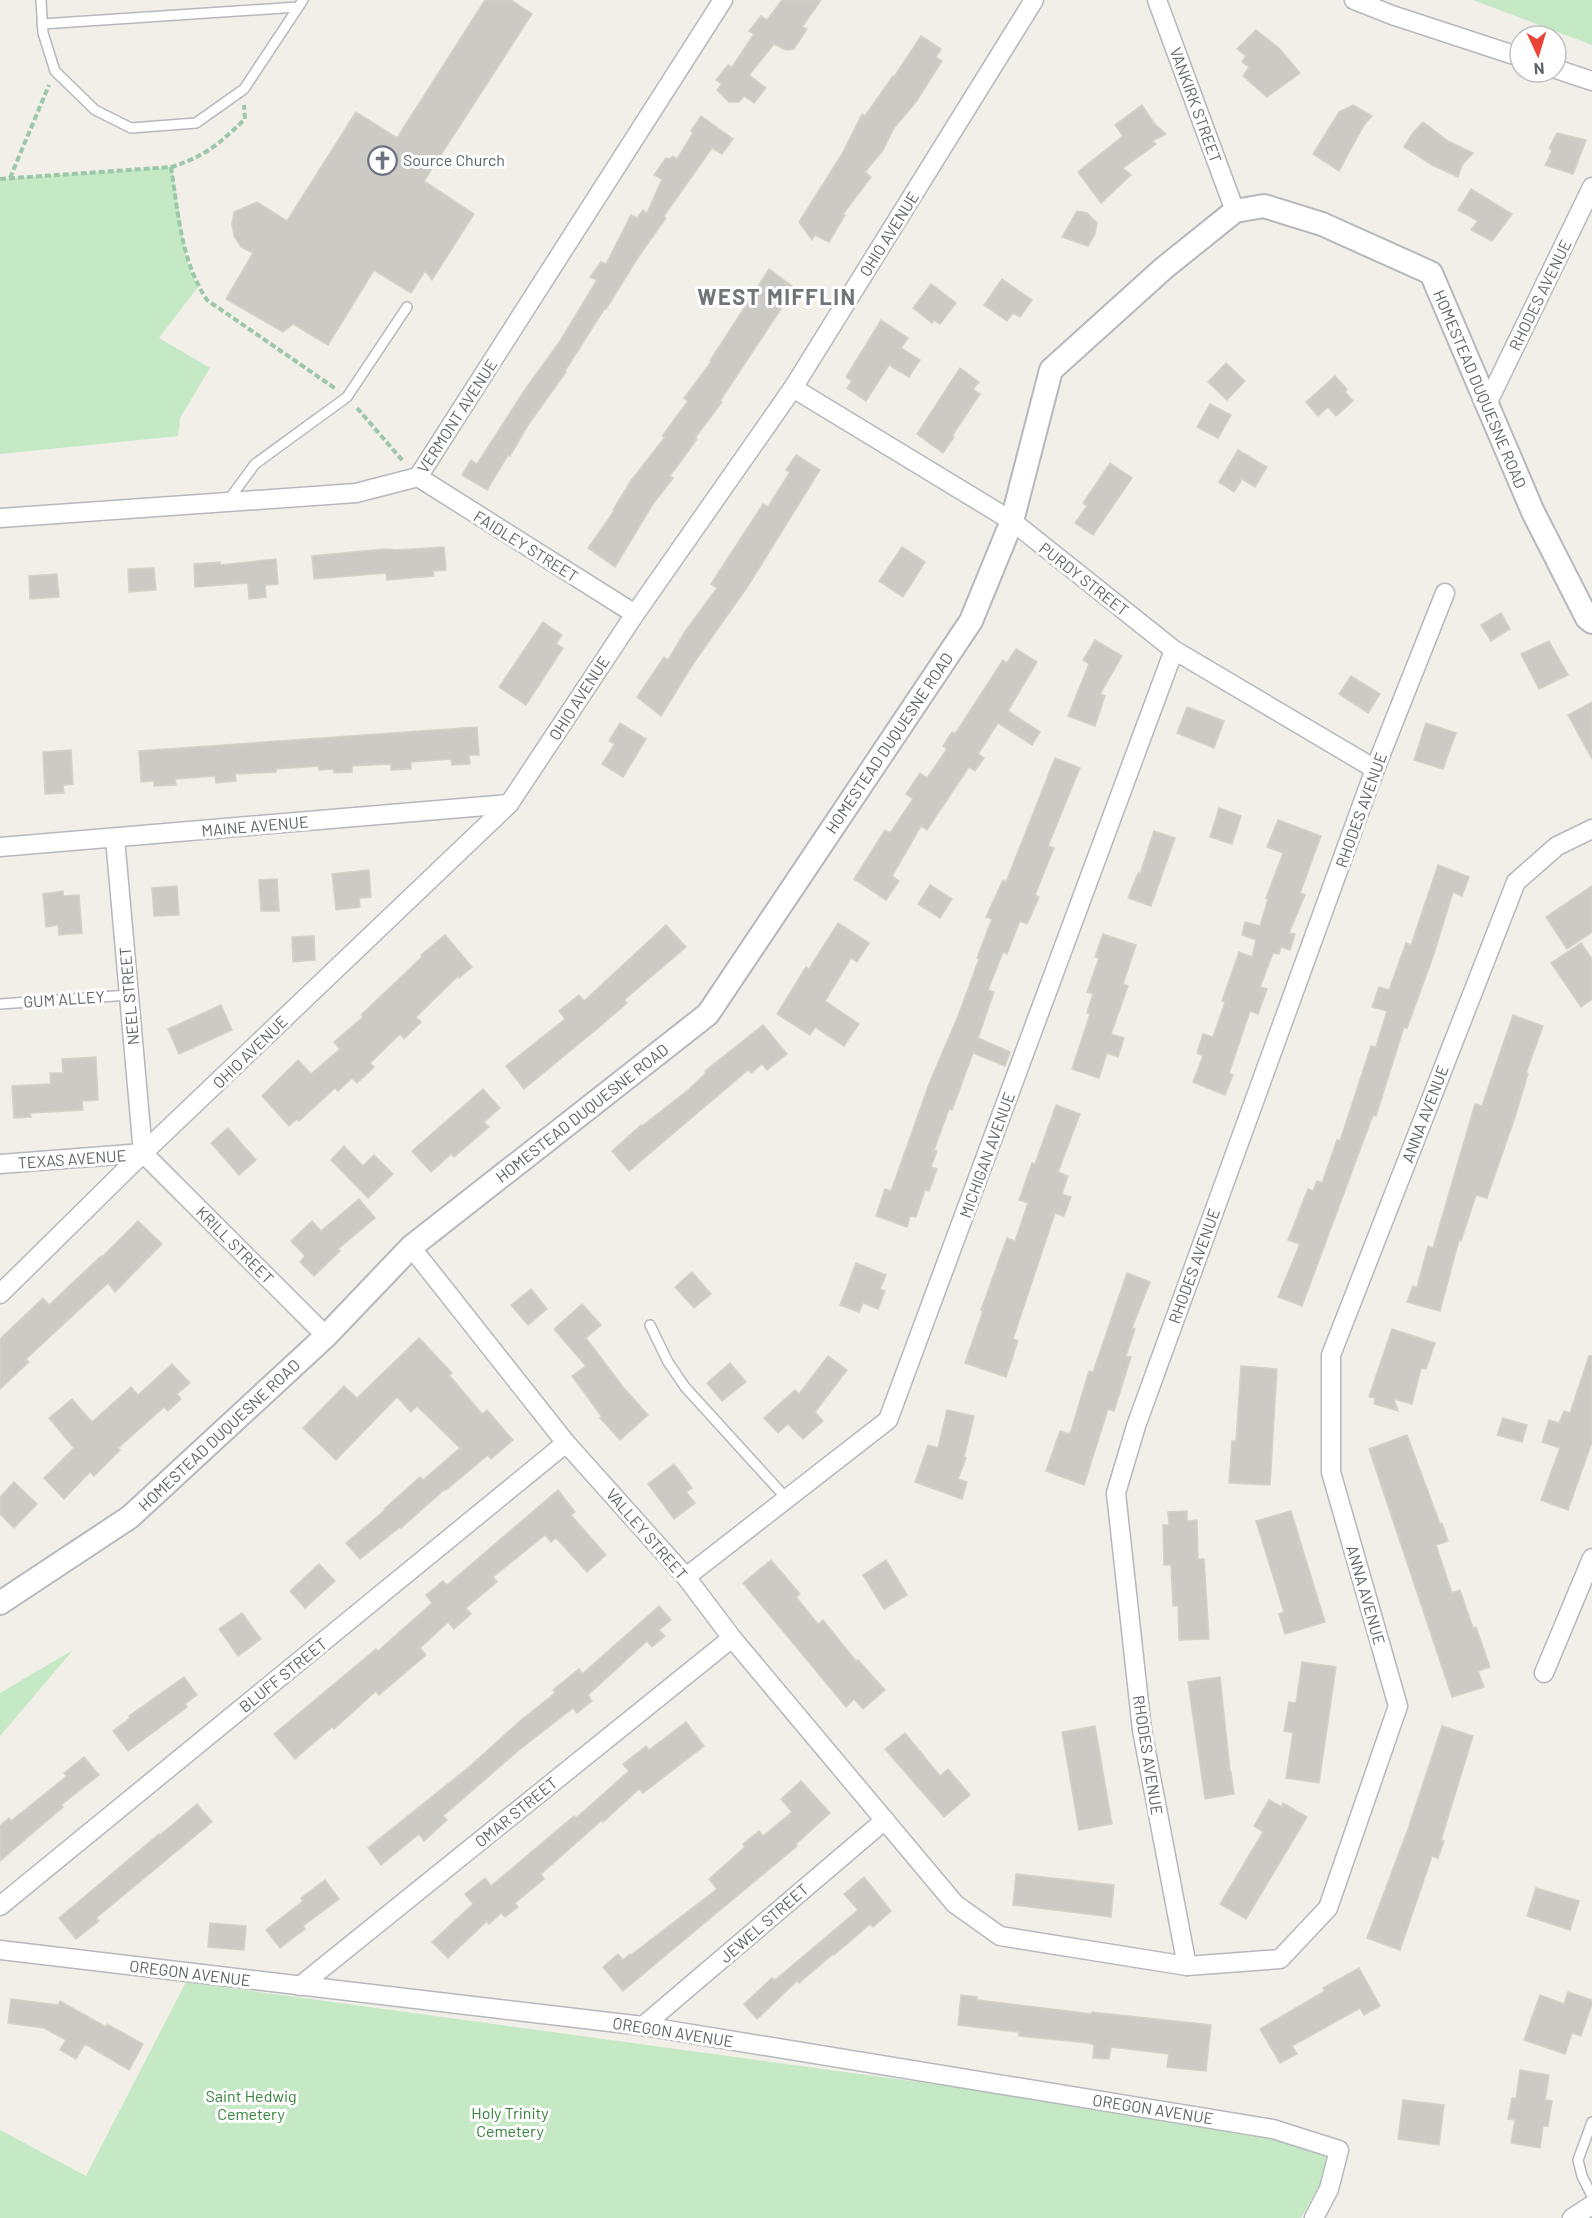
<svg xmlns="http://www.w3.org/2000/svg" width="1592" height="2218" font-family="Barlow,sans-serif">
<rect width="100%" height="100%" fill="#f1efe8"/>
<!-- green -->
<g fill="#c5e8c5">
<path d="M1473,0H1592V45Z"/>
<path d="M172,167L187,262L198,287L159,338L210,368L180,418L178,436L0,454V179Z"/>
<path d="M73,1650L0,1736V1693Z"/>
<path d="M186,1982L1299,2134L1315,2144L1326,2158L1321,2183L1301,2218H0V2130L86,2176Z"/>
</g>
<!-- building -->
<g fill="#cccac5" stroke="#d6d1c6" stroke-width="1.5">
<path d="M485,0H511L532,14L424,181L474,214L432,280L425,271L411,293L374,270L328,345L293,324L283,332L226,299L253,253L241,247L234,236L232,224L234,212L257,202L287,221L356,112L397,138Z"/>
<path d="M782,0H821L802,27L807,29L794,49L786,50L774,44L749,75L766,88L754,103L744,96L739,102H729L717,90L722,84L716,80L728,65L732,67L754,34L749,31L761,16L767,20Z"/>
<path d="M1256,30L1279,48L1300,73L1267,97L1243,76L1249,67L1242,62L1246,56L1237,49Z"/>
<path d="M921,36L941,49L936,57L942,61L916,102L894,128L883,150L865,172L871,177L843,214L845,215L829,242L815,235L812,240L799,222L842,154L862,114L865,116L893,76L894,77Z"/>
<path d="M1142,105L1154,123L1166,134L1152,141L1156,144L1123,168L1131,175L1101,203L1078,172L1123,136L1115,125Z"/>
<path d="M1353,105L1372,116L1364,125L1339,171L1313,154L1339,112Z"/>
<path d="M701,116L733,139L722,154L712,148L664,216L666,218L639,256L606,309L605,308L565,371L566,372L528,425L510,456L508,455L487,490L462,475L471,460L477,464L526,388L560,341L597,280L590,277L601,262L606,264L631,215L637,218L643,210L647,213L662,179L654,175L666,158L670,159L673,156L677,159L693,133L691,131Z"/>
<path d="M1423,122L1448,141L1473,153L1462,165L1458,177L1432,165L1404,147L1412,134Z"/>
<path d="M1557,133L1586,140L1573,174L1545,165L1552,151L1549,148Z"/>
<path d="M1471,189L1512,214L1492,241L1471,230L1478,221L1458,210Z"/>
<path d="M1077,211L1087,213L1097,223L1095,234L1088,246L1062,237Z"/>
<path d="M769,269L795,288L720,401L722,402L695,438L697,439L670,476L673,478L653,504L615,567L588,548L614,511L613,510L630,482L665,437L662,436L688,401L684,398L711,362L710,361Z"/>
<path d="M1002,279L1032,300L1020,317L1013,313L1007,321L984,305Z"/>
<path d="M931,284L956,303L940,324L934,320L932,323L913,308Z"/>
<path d="M881,320L908,338L901,348L920,360L909,377L889,365L866,401L847,388L852,381L846,377Z"/>
<path d="M1226,363L1245,381L1227,400L1208,382Z"/>
<path d="M960,368L979,382L973,389L980,394L952,436L954,437L943,453L917,434Z"/>
<path d="M1335,376L1347,389L1345,392L1353,401L1336,416L1328,407L1318,416L1306,402Z"/>
<path d="M1210,404L1231,415L1218,438L1197,427Z"/>
<path d="M1238,450L1267,467L1255,487L1242,479L1234,492L1219,482Z"/>
<path d="M796,455L820,470L748,586L693,664L661,716L637,697L664,657L668,660L686,630L717,588L711,584L763,504L768,507L790,472L786,470Z"/>
<path d="M1110,463L1132,478L1093,535L1075,523L1087,506L1083,503Z"/>
<path d="M444,547L446,570L433,571L434,576L387,580L386,573L314,579L312,556L385,549L397,550Z"/>
<path d="M902,547L925,562L903,597L879,581Z"/>
<path d="M276,559L278,584L265,585L266,597L249,599L248,583L195,587L194,564L220,562V565Z"/>
<path d="M154,568L156,590L129,592L128,569Z"/>
<path d="M57,574L59,597L30,599L29,576Z"/>
<path d="M1501,613L1510,629L1491,641L1481,625Z"/>
<path d="M543,622L562,635L556,644L563,648L526,705L499,687Z"/>
<path d="M1095,640L1122,656L1100,694L1105,696L1095,726L1068,716L1089,664L1083,660Z"/>
<path d="M1549,641L1568,675L1539,689L1521,654Z"/>
<path d="M1016,649L1037,662L1008,711L1040,732L1032,745L998,723L978,754L984,758L975,771L969,767L927,830L921,826L892,876L899,881L886,900L854,879L885,830L890,833L913,799L906,794L920,773L927,778L947,749L943,746L952,732L955,734L1003,660L1007,663Z"/>
<path d="M1351,676L1380,694L1368,713L1339,694Z"/>
<path d="M1592,702V759L1568,715Z"/>
<path d="M1187,707L1224,721L1214,748L1177,733Z"/>
<path d="M620,723L646,739L623,777L602,764L615,744L609,741Z"/>
<path d="M1426,723L1456,733L1443,769L1414,760Z"/>
<path d="M477,727L479,755H469L470,764L452,765L451,759L411,762V769L391,770V764L352,766V772L334,773V769L319,770V766L276,769V772L235,774L236,781L216,783L215,776L175,779L176,785L154,786V781L141,782L139,751Z"/>
<path d="M71,750L73,784L63,785L64,793L45,794L43,752Z"/>
<path d="M1055,758L1080,768L1048,846L1054,848L1035,895L1039,897L1027,924L1020,921L1007,954L1003,952L988,990L994,992L978,1038L1010,1052L1005,1066L973,1053L952,1110L949,1109L934,1150L937,1151L931,1167L937,1169L929,1191L925,1190L916,1217L910,1216L907,1227L876,1216L885,1189L891,1191L929,1084L958,1016L979,959L977,958L992,919L986,917L1003,880L1006,882Z"/>
<path d="M1219,808L1241,816L1232,844L1210,837Z"/>
<path d="M1278,820L1321,836L1300,893L1305,895L1289,933L1295,934L1290,950L1281,947L1279,954L1273,953L1260,987L1267,989L1258,1014L1250,1011L1229,1073L1233,1075L1225,1095L1193,1082L1203,1056L1197,1053L1203,1034L1213,1037L1225,1002L1222,1001L1239,952L1252,957L1256,940L1242,935L1245,922L1260,926L1268,899L1266,898L1283,853L1267,847Z"/>
<path d="M1154,831L1175,838L1151,906L1128,898L1138,873L1140,874Z"/>
<path d="M1438,865L1469,877L1462,896L1453,892L1434,954L1407,1028L1404,1027L1376,1116L1373,1115L1302,1306L1278,1297L1300,1244L1288,1240L1308,1189L1313,1191L1317,1181L1322,1183L1337,1140L1340,1141L1371,1046L1376,1047L1387,1011L1372,1007L1379,987L1389,990L1406,943L1411,945Z"/>
<path d="M369,870L371,897L359,898L360,907L336,910L332,874Z"/>
<path d="M277,879L279,911H261L259,880Z"/>
<path d="M930,885L952,899L940,918L918,904Z"/>
<path d="M177,886L179,915L154,916L152,888Z"/>
<path d="M1592,886V932L1567,949L1546,917Z"/>
<path d="M63,891V896L79,895L82,933L59,935L58,925L46,927L43,894Z"/>
<path d="M838,923L869,943L857,962L851,958L825,1001L859,1024L844,1046L815,1027L810,1035L777,1014L806,967L809,969Z"/>
<path d="M666,925L686,947L624,1000L627,1003L598,1028L524,1089L506,1066L565,1019L559,1011L579,995L584,1001Z"/>
<path d="M1103,934L1136,945L1123,984L1128,986L1111,1034L1124,1038L1118,1057L1107,1053L1099,1078L1072,1069L1090,1014L1087,1013L1093,994L1087,992L1099,958L1095,957Z"/>
<path d="M445,935L472,967L459,978L458,976L416,1017L421,1022L404,1039L400,1034L370,1063L374,1067L357,1083L352,1078L338,1091L335,1088L299,1121L297,1119L289,1126L262,1096L298,1060L311,1074L340,1049L334,1042L363,1017L361,1015L422,957L421,955Z"/>
<path d="M314,936L315,960L293,962L292,937Z"/>
<path d="M1581,943L1592,959V999L1581,1007L1551,963Z"/>
<path d="M221,1005L232,1030L179,1054L168,1029Z"/>
<path d="M1513,1015L1543,1026L1526,1073L1528,1074L1515,1117L1487,1198L1476,1195L1461,1241L1459,1240L1440,1311L1407,1302L1413,1286L1417,1287L1428,1246L1433,1248L1475,1104L1482,1106Z"/>
<path d="M763,1025L787,1054L767,1070L762,1064L751,1073L748,1070L629,1171L612,1151L641,1125L642,1126L688,1090L706,1073L705,1071Z"/>
<path d="M96,1057L98,1100L82,1101L83,1110L30,1113L31,1117L14,1118L12,1086L51,1084L50,1073H63L62,1059Z"/>
<path d="M483,1089L500,1108L484,1122L489,1127L454,1157L451,1154L431,1172L412,1151Z"/>
<path d="M1056,1105L1080,1114L1058,1172L1068,1176L1062,1194L1071,1197L1064,1216L1055,1213L1013,1339L1018,1341L1006,1377L965,1363L983,1311L981,1310L1007,1238L1015,1241L1028,1203L1019,1200L1032,1163L1035,1164Z"/>
<path d="M228,1128L256,1160L239,1175L211,1143Z"/>
<path d="M344,1146L363,1166L374,1155L393,1174L368,1198L331,1160Z"/>
<path d="M359,1199L375,1218L338,1249L340,1251L314,1276L300,1262L305,1256L291,1241L312,1221L321,1231Z"/>
<path d="M138,1221L162,1244L115,1292L108,1283L26,1359L29,1362L0,1389V1339L43,1298L49,1305L101,1256L102,1257Z"/>
<path d="M856,1263L886,1275L880,1289L885,1291L878,1309L863,1303L859,1312L840,1305Z"/>
<path d="M692,1272L711,1294L694,1308L675,1287Z"/>
<path d="M1127,1273L1150,1282L1132,1328L1135,1329L1126,1356L1131,1357L1114,1411L1108,1409L1084,1485L1046,1471L1060,1431L1069,1434L1071,1431L1089,1371L1093,1372Z"/>
<path d="M531,1289L547,1309L528,1325L511,1305Z"/>
<path d="M582,1304L601,1325L586,1338L623,1387L648,1415L620,1440L600,1418L602,1417L572,1376L586,1366L554,1329Z"/>
<path d="M1392,1329L1435,1343L1426,1369L1421,1368L1412,1404L1394,1399L1398,1411L1374,1404L1375,1398L1369,1397Z"/>
<path d="M419,1338L452,1373L449,1375L482,1414L487,1410L513,1440L491,1459L488,1455L446,1490L445,1489L401,1528L400,1527L360,1559L346,1543L385,1510L384,1509L420,1477L423,1480L460,1448L417,1406L411,1412L397,1397L336,1460L303,1428L344,1386L357,1398Z"/>
<path d="M828,1356L847,1370L815,1412L823,1421L803,1439L788,1424L778,1433L764,1418L795,1390L799,1394Z"/>
<path d="M1589,1356H1592V1442L1568,1510L1541,1500L1560,1448L1542,1442L1549,1420L1559,1423L1564,1411L1570,1413Z"/>
<path d="M730,1363L746,1382L722,1401L707,1383Z"/>
<path d="M172,1364L190,1383L177,1394L181,1399L168,1411L164,1407L118,1448L120,1450L94,1476L90,1472L64,1499L44,1478L74,1448L49,1418L72,1399L92,1422L131,1387L138,1395Z"/>
<path d="M1241,1366L1277,1369L1270,1485L1229,1483L1232,1441H1236Z"/>
<path d="M947,1410L974,1416L964,1457L966,1458L958,1479L967,1482L962,1499L915,1482L928,1445L938,1448Z"/>
<path d="M1503,1418L1527,1425L1522,1442L1497,1435Z"/>
<path d="M1407,1435L1440,1524L1442,1523L1448,1541L1436,1545L1452,1593L1460,1590L1473,1628L1476,1627L1490,1667L1478,1671L1484,1687L1452,1697L1369,1449Z"/>
<path d="M674,1464L692,1488L686,1492L695,1503L674,1519L648,1484Z"/>
<path d="M14,1482L37,1504L14,1528L0,1514V1497Z"/>
<path d="M558,1490L575,1512L571,1515L606,1555L587,1572L556,1538L551,1542L545,1535L493,1577L497,1582L466,1608L471,1614L454,1629L448,1622L420,1648L426,1655L379,1695L376,1691L334,1729L332,1727L295,1759L274,1734L376,1649L378,1651L432,1603L426,1595L443,1581L447,1585Z"/>
<path d="M1187,1511V1521L1197,1520L1198,1559H1204L1209,1639L1179,1640L1178,1606H1173L1171,1565H1164L1163,1525H1169L1168,1512Z"/>
<path d="M1291,1511L1325,1622L1285,1634L1279,1614L1284,1612L1256,1521Z"/>
<path d="M771,1560L800,1594L796,1597L818,1624L823,1620L856,1661L858,1660L885,1690L863,1709L854,1699L846,1707L743,1583Z"/>
<path d="M886,1560L907,1595L884,1609L863,1575Z"/>
<path d="M319,1564L335,1581L305,1608L290,1591Z"/>
<path d="M659,1606L671,1620L659,1630L665,1636L652,1647L647,1641L588,1695L592,1701L577,1713L573,1708L519,1750L443,1816L447,1820L424,1841L419,1834L381,1865L368,1848L469,1767L520,1721L555,1693L553,1690L579,1669L582,1674Z"/>
<path d="M242,1613L261,1639L238,1656L219,1629Z"/>
<path d="M1302,1662L1336,1667L1319,1783L1286,1778L1293,1733L1284,1731L1289,1702L1296,1703Z"/>
<path d="M184,1677L197,1695L185,1704L187,1707L128,1751L113,1731L130,1718L129,1716Z"/>
<path d="M1220,1677L1230,1770L1227,1769L1231,1772L1234,1794L1205,1799L1188,1682Z"/>
<path d="M686,1722L704,1746L643,1793L639,1789L603,1822L602,1820L541,1874L544,1879L515,1903L518,1907L505,1917L501,1913L489,1924L487,1921L448,1958L432,1942L473,1904L465,1894L485,1878L491,1886L574,1816L576,1818L629,1771L623,1764L646,1746L649,1750Z"/>
<path d="M1095,1726L1112,1824L1079,1830L1062,1732Z"/>
<path d="M1442,1726L1473,1736L1441,1840L1444,1841L1438,1858L1432,1856L1400,1950L1367,1938L1408,1829Z"/>
<path d="M905,1733L940,1776L948,1769L970,1795L944,1817L885,1749Z"/>
<path d="M84,1757L99,1775L61,1805L63,1807L0,1861V1826L9,1818L11,1821L67,1776L64,1773Z"/>
<path d="M801,1781L830,1813L796,1844L797,1846L623,1991L603,1967L618,1954L623,1960L630,1954L631,1955L717,1889L709,1879L745,1847L743,1844L759,1831L763,1836L792,1812L781,1799Z"/>
<path d="M1269,1800L1282,1807L1283,1803L1307,1817L1246,1919L1220,1904L1263,1832L1254,1826Z"/>
<path d="M197,1804L212,1822L96,1918L99,1921L76,1939L59,1918L159,1834L160,1835Z"/>
<path d="M1016,1874L1114,1885L1111,1917L1013,1905Z"/>
<path d="M864,1877L891,1911L873,1927L870,1924L834,1955L833,1954L799,1983L797,1981L757,2019L744,2004L772,1978L775,1980L858,1910L844,1894Z"/>
<path d="M325,1880L339,1899L303,1926L305,1929L280,1948L266,1930L303,1901L301,1898Z"/>
<path d="M1536,1888L1579,1901L1570,1930L1527,1916Z"/>
<path d="M210,1923L246,1926L244,1950L208,1947Z"/>
<path d="M1359,1968L1380,2006L1364,2015L1360,2008L1292,2046L1297,2054L1280,2063L1260,2029L1325,1991L1323,1988Z"/>
<path d="M1568,1992L1592,2000V2004L1581,2036L1572,2033L1565,2054L1524,2040L1540,1995L1564,2004Z"/>
<path d="M961,1995L977,1997V2000L1092,2014V2012L1211,2025L1206,2071L1167,2067L1169,2054L1111,2047L1109,2059L1093,2058L1094,2045L1089,2043L1019,2036V2032L958,2025Z"/>
<path d="M11,1999L58,2005L60,2001L106,2027L107,2024L143,2044L129,2070L85,2044L76,2059L60,2050L66,2040L44,2028L8,2023Z"/>
<path d="M1520,2070L1549,2075L1545,2100L1552,2101L1548,2126H1543L1540,2148L1511,2143L1515,2120L1508,2119L1512,2098H1516Z"/>
<path d="M1403,2100L1444,2105L1439,2145L1398,2139Z"/>
</g>
<g fill="none" stroke-linecap="round" stroke-linejoin="round">
<defs>
<g id="service">
<path d="M41,0L43,33L55,71L95,110L131,128L196,123L244,89L303,0"/>
<path d="M42,24L298,7"/>
<path d="M227,502L255,464L347,397L407,307"/>
<path d="M0,1004L129,995"/>
<path d="M650,1325L668,1362L685,1387L787,1499"/>
<path d="M1592,2122L1578,2160L1582,2176L1592,2196"/>
</g>
<g id="minor">
<path d="M1157,0L1235,211"/>
<path d="M1354,0L1392,15L1520,57"/>
<path d="M1556,69L1592,81"/>
<path d="M793,388L1012,521L1174,650L1375,769"/>
<path d="M1487,404L1592,187"/>
<path d="M418,477L635,614"/>
<path d="M0,518L356,493L418,477L723,0"/>
<path d="M115,838L143,1153"/>
<path d="M0,847L509,804"/>
<path d="M143,1153L326,1336"/>
<path d="M0,1164L143,1153"/>
<path d="M411,1247L566,1443L686,1577L732,1638L955,1904L1000,1936L1187,1966L1280,1959L1328,1908L1398,1706L1331,1472V1355L1516,882L1557,846L1592,829"/>
<path d="M0,1294L143,1153L509,804L635,614L793,388L1034,0"/>
<path d="M686,1577L888,1420L1174,650"/>
<path d="M1544,1673L1592,1558"/>
<path d="M0,1906L566,1443"/>
<path d="M0,1950L643,2026L1273,2129L1339,2150L1329,2189L1314,2218"/>
<path d="M1187,1966L1142,1730L1116,1493L1136,1426L1375,769L1445,593"/>
<path d="M300,1986L732,1638"/>
<path d="M643,2026L885,1820"/>
<path d="M1572,2218L1592,2205"/>
</g>
<path id="tertiary" d="M0,1603L130,1517L326,1336L411,1247L708,1014L971,621L1012,521L1051,370L1164,268L1235,211L1264,206L1322,224L1431,273L1533,512L1587,618L1592,622"/>
</defs>
<!-- service casing -->
<use href="#service" stroke="#b5b8bc" stroke-width="12"/>
<!-- minor casing -->
<use href="#minor" stroke="#b5b8bc" stroke-width="21"/>
<!-- tertiary casing -->
<use href="#tertiary" stroke="#b5b8bc" stroke-width="26"/>
<!-- path -->
<g stroke="#9cc7a9" stroke-width="4" stroke-dasharray="6 3" stroke-linecap="butt">
<path d="M171,167C178,212 181,261 207,300L336,389"/>
<path d="M10,178L49,85"/>
<path d="M0,179L172,167C207,155 219,144 245,119L244,105"/>
<path d="M357,408L403,461"/>
</g>
<!-- service -->
<use href="#service" stroke="#fff" stroke-width="9"/>
<!-- minor -->
<use href="#minor" stroke="#fff" stroke-width="18"/>
<!-- tertiary -->
<use href="#tertiary" stroke="#fff" stroke-width="22"/>
</g>
<!-- icons -->
<defs>
<symbol id="church-ring" viewBox="-11 -11 22 22"><circle r="9.5" fill="#fff" stroke="#6b7280" stroke-width="1.5"/><path d="M-1.2-6h2.4v3.5h3.3v2.4h-3.3V6h-2.4V-.1h-3.3v-2.4h3.3Z" fill="#6b7280"/></symbol>
</defs>
<g fill-rule="evenodd">
<use href="#church-ring" x="366" y="144" width="33" height="33"/>
</g>
<g text-anchor="middle" stroke-width="6" stroke-linejoin="round" paint-order="stroke">
<!-- street labels -->
<g font-size="16" fill="#5f6368" stroke="#fff">
<text transform="translate(1196 105) rotate(70)" y="6">VANKIRK STREET</text>
<text transform="translate(889 234) rotate(-58)" y="6">OHIO AVENUE</text>
<text transform="translate(1540 295) rotate(-64)" y="6">RHODES AVENUE</text>
<text transform="translate(1480 389) rotate(67)" y="6">HOMESTEAD DUQUESNE ROAD</text>
<text transform="translate(457 416) rotate(-57)" y="6">VERMONT AVENUE</text>
<text transform="translate(526 546) rotate(32)" y="6">FAIDLEY STREET</text>
<text transform="translate(1084 579) rotate(38)" y="6">PURDY STREET</text>
<text transform="translate(579 698) rotate(-57)" y="6">OHIO AVENUE</text>
<text transform="translate(889 743) rotate(-56)" y="6">HOMESTEAD DUQUESNE ROAD</text>
<text transform="translate(1361 810) rotate(-70)" y="6">RHODES AVENUE</text>
<text transform="translate(255 826) rotate(-5)" y="6">MAINE AVENUE</text>
<text transform="translate(129 996) rotate(-95)" y="6">NEEL STREET</text>
<text transform="translate(64 999) rotate(-4)" y="6">GUM ALLEY</text>
<text transform="translate(250 1052) rotate(-44)" y="6">OHIO AVENUE</text>
<text transform="translate(582 1113) rotate(-38)" y="6">HOMESTEAD DUQUESNE ROAD</text>
<text transform="translate(1425 1114) rotate(-69)" y="6">ANNA AVENUE</text>
<text transform="translate(987 1155) rotate(-70)" y="6">MICHIGAN AVENUE</text>
<text transform="translate(72 1159) rotate(-4)" y="6">TEXAS AVENUE</text>
<text transform="translate(235 1245) rotate(45)" y="6">KRILL STREET</text>
<text transform="translate(1194 1266) rotate(-70)" y="6">RHODES AVENUE</text>
<text transform="translate(219 1435) rotate(-43)" y="6">HOMESTEAD DUQUESNE ROAD</text>
<text transform="translate(647 1534) rotate(49)" y="6">VALLEY STREET</text>
<text transform="translate(1366 1595) rotate(74)" y="6">ANNA AVENUE</text>
<text transform="translate(283 1675) rotate(-39)" y="6">BLUFF STREET</text>
<text transform="translate(1148 1755) rotate(81)" y="6">RHODES AVENUE</text>
<text transform="translate(516 1812) rotate(-39)" y="6">OMAR STREET</text>
<text transform="translate(764 1923) rotate(-41)" y="6">JEWEL STREET</text>
<text transform="translate(190 1973) rotate(7)" y="6">OREGON AVENUE</text>
<text transform="translate(673 2032) rotate(9)" y="6">OREGON AVENUE</text>
<text transform="translate(1153 2109) rotate(9)" y="6">OREGON AVENUE</text>
</g>
<!-- worship labels -->
<g font-size="16" fill="#5b616d" stroke="#fff" text-anchor="start">
<text x="403" y="166">Source Church</text>
</g>
<!-- park labels -->
<g font-size="16" fill="#348238" stroke="#fff">
<text x="251" y="2102">Saint Hedwig<tspan x="251" dy="18">Cemetery</tspan></text>
<text x="510" y="2119">Holy Trinity<tspan x="510" dy="18">Cemetery</tspan></text>
</g>
<!-- district labels -->
<g font-size="22" font-weight="bold" letter-spacing="1.5" fill="#70757a" stroke="#fff">
<text x="777" y="305">WEST MIFFLIN</text>
</g>
</g>
<!-- north arrow -->
<g transform="translate(1538 54) rotate(176)"><circle r="28" fill="#ffffff" stroke="#bfc1c3" stroke-width="1.5"/>
<path d="M0-4.5L10 22L0 15L-10 22Z" fill="#ea4335"/>
<text y="-9" font-size="16" font-weight="bold" text-anchor="middle" fill="#5f6368">N</text>
</g>
</svg>
